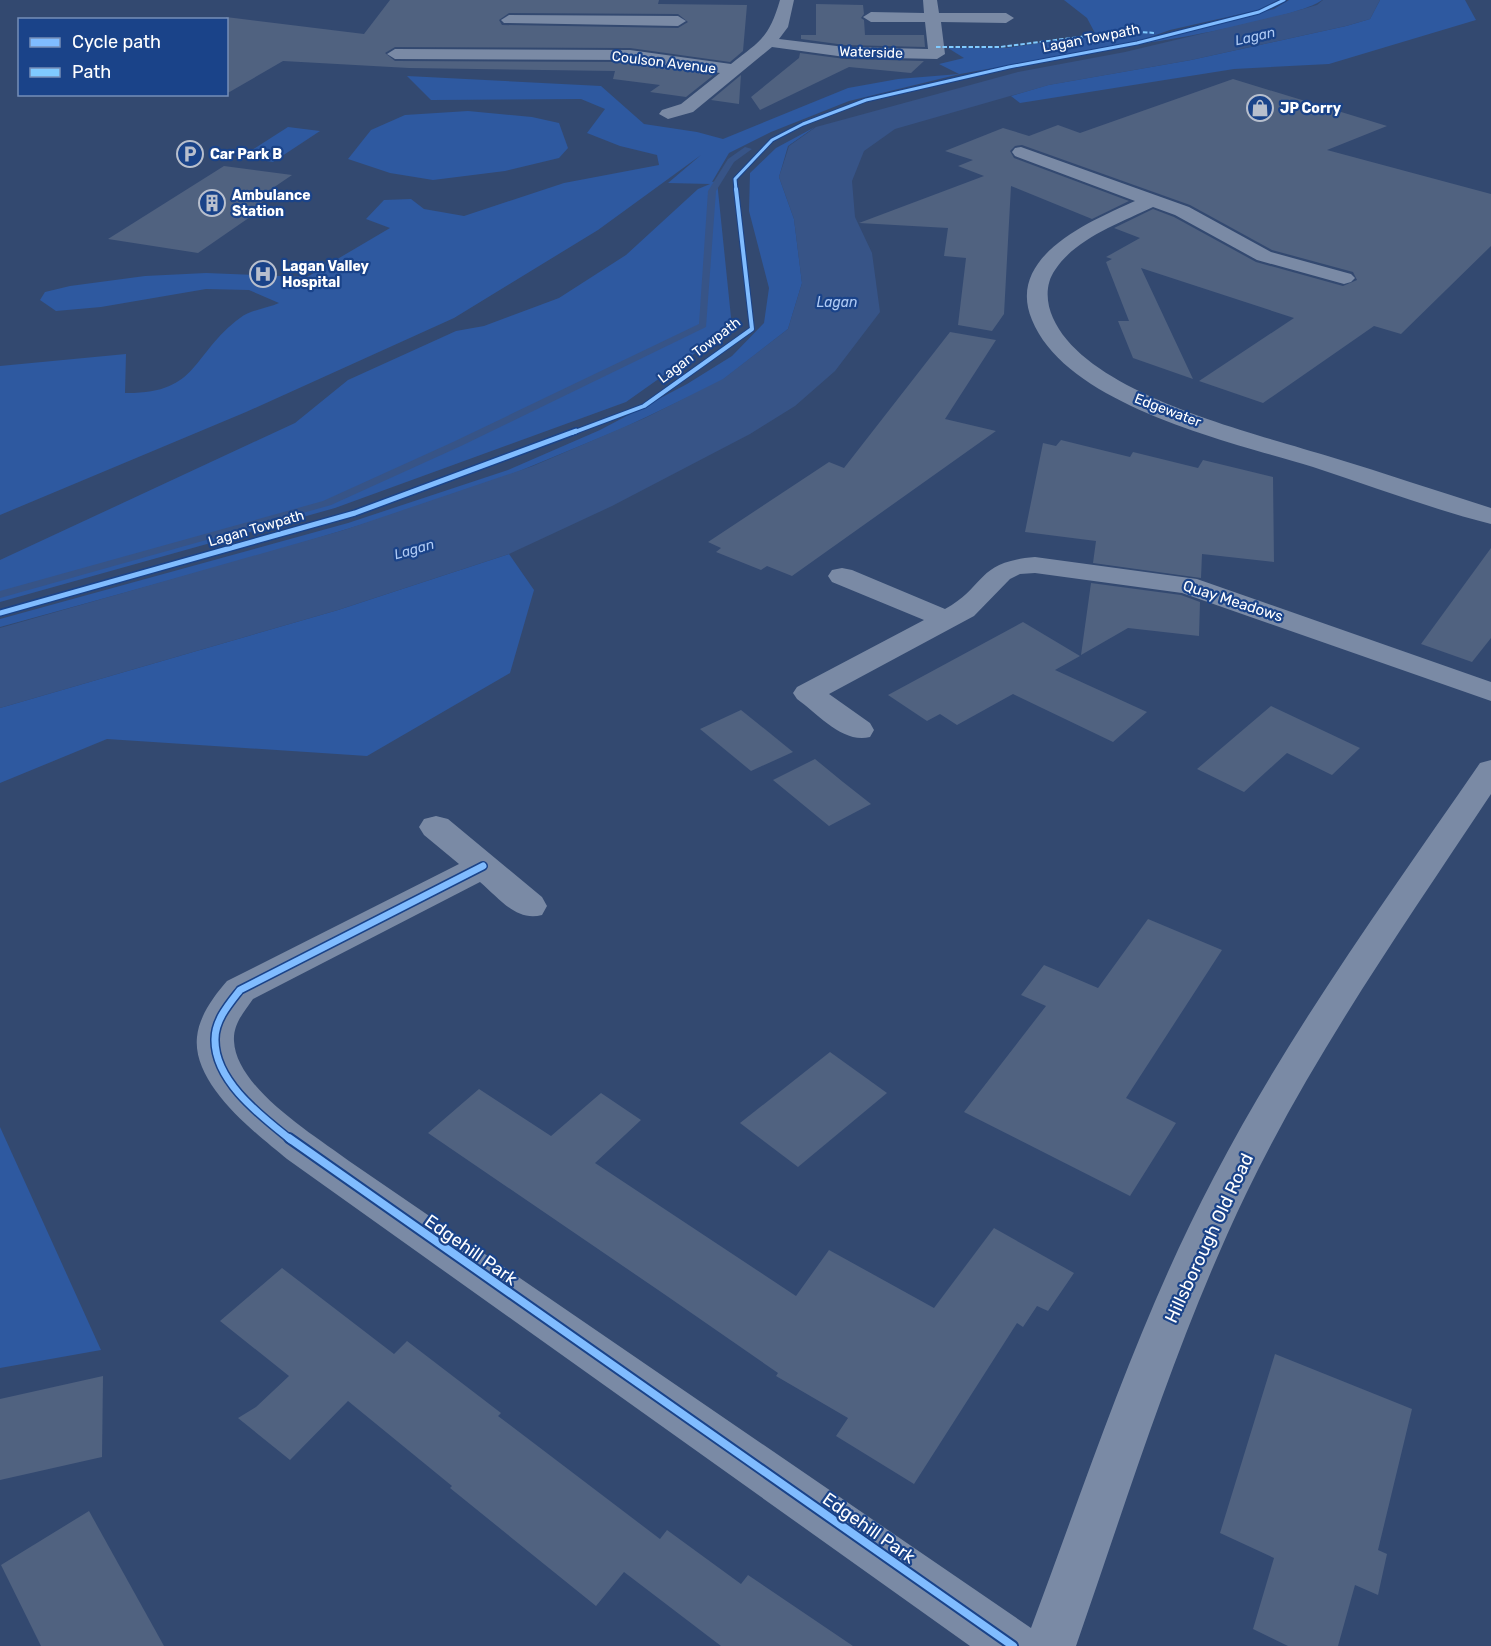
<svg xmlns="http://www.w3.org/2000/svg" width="1491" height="1646" font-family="Rubik,sans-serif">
<rect width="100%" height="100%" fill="#334970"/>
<!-- green -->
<g fill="#2e59a0">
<path d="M1064,0H1278L1258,10L1170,30L1133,43L960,74L849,101L771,132L729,153L712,182L717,181L732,327L626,402L335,508L0,602V560L295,423L348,380L456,331L484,326L559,298L626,255L698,189L710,184L668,183L701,155L598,230L454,318L246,412L0,515V366L126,354L125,393C200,394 191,354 240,318C250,310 268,308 279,303L249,290L206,289L101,307L56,311L40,300L45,292L70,286L145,276L206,273L307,277L390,228L366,219L384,200L411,199L424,209L464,216L564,183L659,165L657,155L620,146L587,133L605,109L581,99L431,100L407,76L601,86L644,124L697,132L723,139L848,88L898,79L959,74L939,64L964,58L948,48H1006L1096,35L1087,18Z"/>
<path d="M1289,0H1322C1303,16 1167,41 1136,44L1274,9Z"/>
<path d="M1380,0H1465L1476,20L1329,64L1234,69L1020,103L1011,96L1048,85L1191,60L1346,26L1370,19Z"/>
<path d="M468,111L532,117L559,123L568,148L559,158L505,171L433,180L390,173L348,159L371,130L405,115Z"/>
<path d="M288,127L320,131L273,162L241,157Z"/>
<path d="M815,127L788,146L779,177L794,219L802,283L788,329L720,382L621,429L469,492L265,554L0,627V619L348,523L508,470L600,430L687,384L732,356L764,323L769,288L749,211L750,173L776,148Z"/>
<path d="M509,554L534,590L510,673L367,756L107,739L0,783V708L338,610Z"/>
<path d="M0,1127L101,1350L0,1368Z"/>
</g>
<!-- water -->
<path fill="#375487" d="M1323,0H1380L1370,19L1346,26L1191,60L1049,85L895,129L864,151L852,181L855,217L872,253L880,312L835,371L795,406L750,434L612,506L509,554L338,610L0,708V628L344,530L533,466L645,418L723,379L788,329L802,283L794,219L779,177L789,146L816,127L1018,72L1125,52L1289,13L1317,5Z"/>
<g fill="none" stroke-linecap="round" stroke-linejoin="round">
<!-- stream -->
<path fill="#375487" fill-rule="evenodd" d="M745,147L752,149L734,162L716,191L706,327L461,446L331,505L0,598V591L323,501L453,442L699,324L708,191L728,159Z"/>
</g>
<!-- building -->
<g fill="#506280" fill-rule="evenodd">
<path d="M390,0H659L658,4L747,5L743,51L730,62L630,48L395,47L385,53L395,61L630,62L715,74L686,97L650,92L660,85L613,79L615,71L409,68L283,61L226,94V17L364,34ZM509,13L678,14L688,22L678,28L502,25L499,20Z"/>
<path d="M816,4L863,5L864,14L861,18L864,20L865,35H924L925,47L845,45L801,39V35H816Z"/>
<path d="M800,53L845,59L924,61L911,73L849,67L760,110L751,97L799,58Z"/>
<path d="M741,75L739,104L711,100Z"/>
<path d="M1233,79L1387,126L1327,150L1491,194V246L1401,334L1374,326L1263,403L1199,381L1294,318L1141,268L1193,379L1133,358L1118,321H1129L1106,262L1112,259L1106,257L1140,238L1114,228L1153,209L1174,217L1256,262L1343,286L1357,280L1353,272L1272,250L1190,205L1022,145L1015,146L1010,151L1014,158L1129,201L1092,219L1011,186L1004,314L992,331L958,325L966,258L944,256L948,228L859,223L984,176L958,166L973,160L945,151L1003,128L1029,136L1058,125L1080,133Z"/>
<path d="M224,166L292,175L267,192L275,193L245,214L253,215L198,253L108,239Z"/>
<path d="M950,332L996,340L945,419L996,431L792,576L767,566L761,570L716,552L721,548L708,542L829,462L844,468Z"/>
<path d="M1061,440L1130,457L1133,452L1198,468L1203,460L1273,477L1274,562L1202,554L1201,578L1093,563L1096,541L1025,532L1043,443L1056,446Z"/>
<path d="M1491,548V638L1472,662L1421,644Z"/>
<path d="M1091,583L1181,595L1200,602L1199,636L1128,628L1081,655Z"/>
<path d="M1023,622L1080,656L1055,670L1147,712L1113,742L1013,694L957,725L940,714L927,721L888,695Z"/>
<path d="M1271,706L1360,748L1332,775L1287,753L1244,792L1197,769Z"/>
<path d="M741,710L766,730L793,752L751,771L700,729Z"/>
<path d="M815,759L843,782L871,804L829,826L773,780Z"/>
<path d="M1148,919L1222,950L1126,1098L1176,1123L1130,1196L964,1112L1046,1006L1021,995L1044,965L1098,988Z"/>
<path d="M830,1052L887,1093L798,1167L740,1123Z"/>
<path d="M479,1089L551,1136L601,1093L641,1120L595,1163L796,1296L829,1250L934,1308L994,1228L1074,1273L1048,1311L1037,1306L1023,1327L1017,1323L914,1484L836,1436L848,1418L776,1376L778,1373L664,1294L428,1133Z"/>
<path d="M282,1268L394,1354L407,1341L501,1413L498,1416L660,1539L667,1530L741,1584L748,1575L853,1646H721L624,1572L596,1606L450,1488L452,1486L348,1401L290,1460L238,1418L256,1407L289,1376L220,1321Z"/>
<path d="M1275,1354L1412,1409L1378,1550L1387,1554L1378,1595L1355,1585L1338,1646H1288L1253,1629L1274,1558L1220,1533Z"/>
<path d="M103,1376L102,1457L0,1480V1399Z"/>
<path d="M89,1511L164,1646H41L1,1565Z"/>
</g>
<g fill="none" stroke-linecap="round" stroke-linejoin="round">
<!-- minor -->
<g fill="#7a8aa5" fill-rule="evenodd">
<path d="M780,0H794L788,27L779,39L845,47L928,49L925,22H871L863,17L871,12L924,13L923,0H937L939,13H1006L1014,18L1006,23L941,22L945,54L937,59L845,57L772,47L693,112L668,119L659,114L662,110L681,104L720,73L630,60L395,59L387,54L395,49L630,50L731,64C760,41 769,38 780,0Z"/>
<path d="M509,15L678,16L686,21L678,26L504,23L501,20Z"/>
<path d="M1021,147L1189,207L1271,252L1351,274L1355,278L1351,282L1344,284L1257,260L1175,215L1153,207C1120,223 1076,238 1055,270C1045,284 1046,303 1053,318C1087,395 1255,433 1331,457C1384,473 1437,491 1491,508V524C1431,509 1372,486 1313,467C1231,442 1067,406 1032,320C1005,256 1091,221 1135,201L1015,156L1012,152L1015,148Z"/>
<path d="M1035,557L1197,579L1491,682V701L1182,593L1035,573L1020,574L1010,579L974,616L829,694L870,723L874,730L870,737C843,744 818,714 797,699L793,693L797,687L924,620L832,582L828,576L832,570L842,568L852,570L945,609C987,586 975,562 1035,557Z"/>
<path d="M1491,760V794C1405,924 1314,1053 1246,1194C1176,1340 1129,1494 1076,1646H970L287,1159C254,1132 192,1084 197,1037C199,1016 214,996 227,981L459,864L424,835L419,827L424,819L436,816L448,819L542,897L547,906L542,915C516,922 499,898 480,882L253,999C244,1012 233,1024 234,1041C236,1088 314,1135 349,1161L1031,1628C1088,1476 1138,1321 1214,1177C1290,1031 1387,898 1480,763Z"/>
</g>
<!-- quiet -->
<path stroke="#80caff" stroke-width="2" stroke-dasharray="4.5 2" stroke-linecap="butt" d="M936,47H1000L1127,31L1155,33"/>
<defs>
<path id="cycleway-far4" d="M736,190L735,179L772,140L803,124L866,100L1009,67L1137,43L1259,12L1284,0"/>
<path id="cycleway-far3" d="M572,433L644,406L752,329L736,189"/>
<path id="cycleway-far2" d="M0,613L355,513L576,431"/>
<path id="cycleway-far1" d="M291,1140C261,1116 214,1081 215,1039C215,1020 229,1004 240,990L483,866"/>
<path id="cycleway" d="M289,1138L1013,1646"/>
</defs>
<!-- cycleway-far4 casing -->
<use href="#cycleway-far4" stroke="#1a4389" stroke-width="5"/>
<!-- cycleway-far3 casing -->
<use href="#cycleway-far3" stroke="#1a4389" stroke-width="6"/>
<!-- cycleway-far2 casing -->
<use href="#cycleway-far2" stroke="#1a4389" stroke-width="8"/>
<!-- cycleway-far1 casing -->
<use href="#cycleway-far1" stroke="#1a4389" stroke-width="10"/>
<!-- cycleway casing -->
<use href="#cycleway" stroke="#1a4389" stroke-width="12"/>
<!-- cycleway-far4 -->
<use href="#cycleway-far4" stroke="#80bcff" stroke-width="3"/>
<!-- cycleway-far3 -->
<use href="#cycleway-far3" stroke="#80bcff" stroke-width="4"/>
<!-- cycleway-far2 -->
<use href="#cycleway-far2" stroke="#80bcff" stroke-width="5"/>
<!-- cycleway-far1 -->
<use href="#cycleway-far1" stroke="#80bcff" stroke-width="7"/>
<!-- cycleway -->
<use href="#cycleway" stroke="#80bcff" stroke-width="8"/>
</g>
<!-- icons -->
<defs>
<symbol id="shop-ring" viewBox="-11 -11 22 22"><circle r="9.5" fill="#1a4389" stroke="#b8bfcd" stroke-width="1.5"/><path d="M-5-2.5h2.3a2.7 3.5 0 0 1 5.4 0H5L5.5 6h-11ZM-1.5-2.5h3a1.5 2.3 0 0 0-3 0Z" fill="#b8bfcd"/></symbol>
<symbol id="parking-ring" viewBox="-11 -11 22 22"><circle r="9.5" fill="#1a4389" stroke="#b8bfcd" stroke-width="1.5"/><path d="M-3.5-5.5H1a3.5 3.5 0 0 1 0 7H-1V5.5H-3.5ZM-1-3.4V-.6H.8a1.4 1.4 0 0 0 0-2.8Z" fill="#b8bfcd"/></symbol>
<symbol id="building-ring" viewBox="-11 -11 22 22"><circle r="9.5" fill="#1a4389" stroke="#b8bfcd" stroke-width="1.5"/><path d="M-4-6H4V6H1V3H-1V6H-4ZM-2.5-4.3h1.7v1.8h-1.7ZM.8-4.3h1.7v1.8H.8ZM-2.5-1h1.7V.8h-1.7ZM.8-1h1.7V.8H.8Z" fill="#b8bfcd"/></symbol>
<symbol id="hospital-ring" viewBox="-11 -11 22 22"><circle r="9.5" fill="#1a4389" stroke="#b8bfcd" stroke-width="1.5"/><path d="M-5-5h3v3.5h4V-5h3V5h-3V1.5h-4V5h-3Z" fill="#b8bfcd"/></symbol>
</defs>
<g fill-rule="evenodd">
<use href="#shop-ring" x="1245" y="93" width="30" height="30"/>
<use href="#parking-ring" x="175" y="139" width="30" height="30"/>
<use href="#building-ring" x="197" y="188" width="30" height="30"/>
<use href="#hospital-ring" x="248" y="259" width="30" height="30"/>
</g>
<g text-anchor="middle" stroke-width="4.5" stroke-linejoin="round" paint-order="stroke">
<!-- far-water labels -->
<g font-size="14" font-style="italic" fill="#afcaf4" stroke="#1a4389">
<text transform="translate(1255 36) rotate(-13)" y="5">Lagan</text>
<text x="837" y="307">Lagan</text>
<text transform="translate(414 549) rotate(-16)" y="5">Lagan</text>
</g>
<!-- far-street labels -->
<g font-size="14" fill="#fff" stroke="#1a4389">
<text transform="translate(1091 38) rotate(-11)" y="5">Lagan Towpath</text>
<text transform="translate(871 52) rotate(2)" y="5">Waterside</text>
<text transform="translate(664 62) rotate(7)" y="5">Coulson Avenue</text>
<text transform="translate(699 350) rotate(-37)" y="5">Lagan Towpath</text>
<text transform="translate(1168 410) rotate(21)" y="5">Edgewater</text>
<text transform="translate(256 528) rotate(-16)" y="5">Lagan Towpath</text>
</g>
<!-- far-poi labels -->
<g font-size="14" font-weight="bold" fill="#fff" stroke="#1a4389" text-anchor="start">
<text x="1280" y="113">JP Corry</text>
<text x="210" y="159">Car Park B</text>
<text x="232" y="200">Ambulance<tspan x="232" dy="16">Station</tspan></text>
<text x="282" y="271">Lagan Valley<tspan x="282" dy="16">Hospital</tspan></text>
</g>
<!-- street labels -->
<g font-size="15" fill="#fff" stroke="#1a4389">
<text transform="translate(1233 601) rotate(18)" y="5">Quay Meadows</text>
</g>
<!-- near-street labels -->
<g font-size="18" fill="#fff" stroke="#1a4389">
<text transform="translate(1209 1238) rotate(-65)" y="6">Hillsborough Old Road</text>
<text transform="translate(471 1250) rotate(35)" y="6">Edgehill Park</text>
<text transform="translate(869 1528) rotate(35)" y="6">Edgehill Park</text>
</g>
</g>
<!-- legend -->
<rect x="18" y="18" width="210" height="78" fill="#1a4389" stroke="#768eb8" stroke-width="1.5"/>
<rect x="30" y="38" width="30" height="9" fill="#80bcff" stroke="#768eb8" stroke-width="1.5"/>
<text x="72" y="48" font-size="18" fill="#ffffff">Cycle path</text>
<rect x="30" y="68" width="30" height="9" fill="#80caff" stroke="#768eb8" stroke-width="1.5"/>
<text x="72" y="78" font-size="18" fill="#ffffff">Path</text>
</svg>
